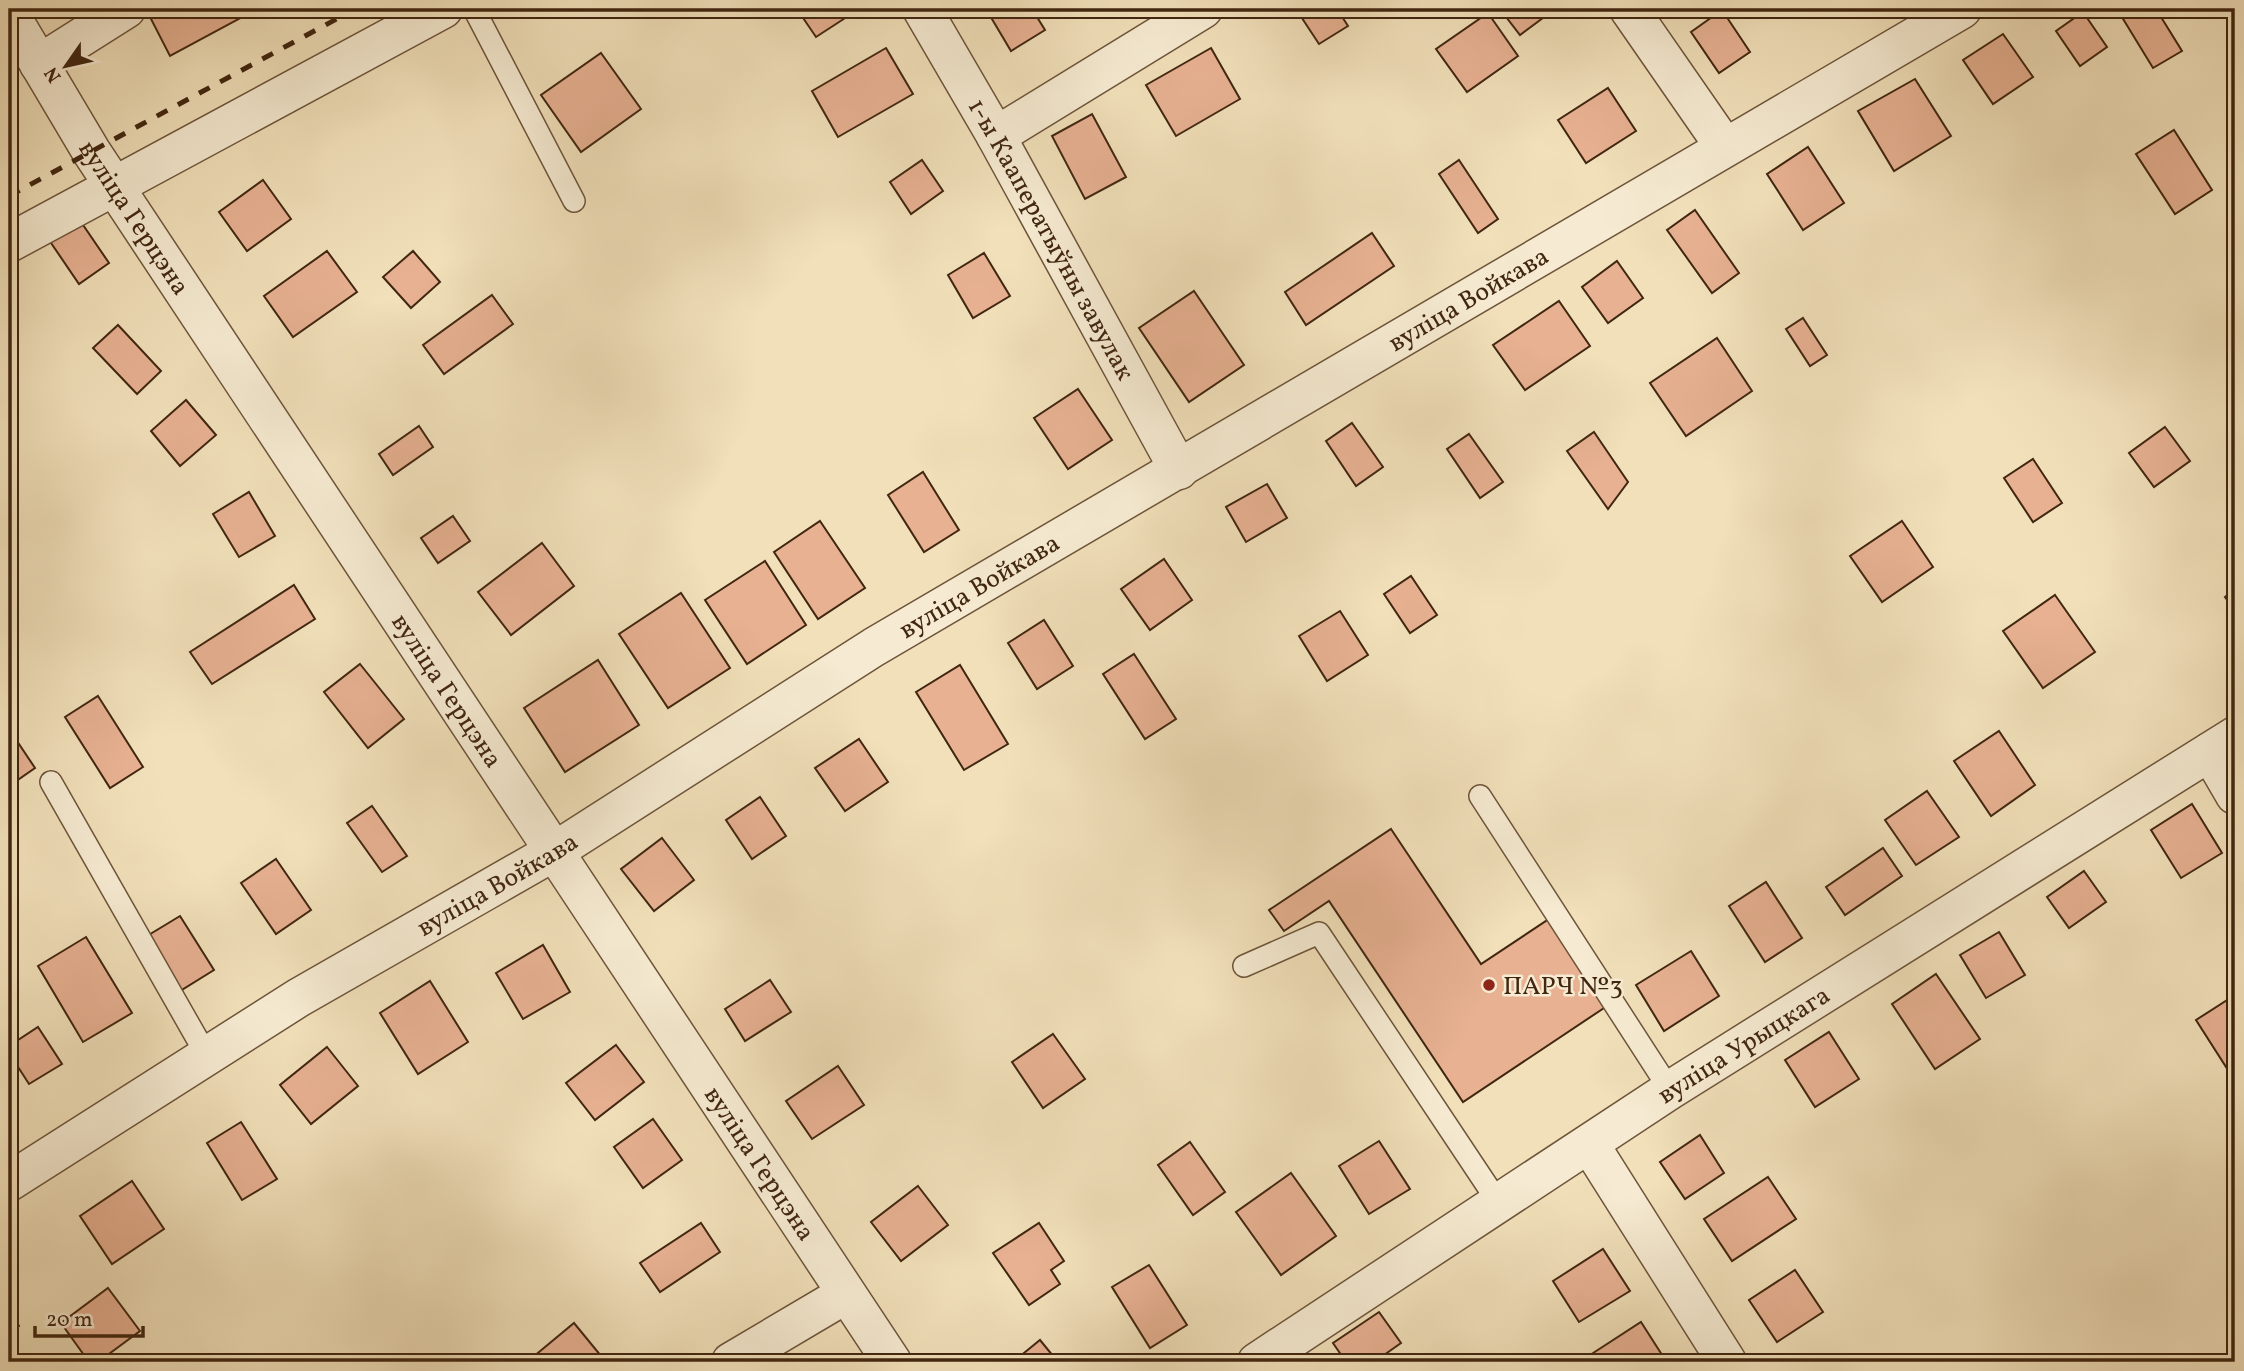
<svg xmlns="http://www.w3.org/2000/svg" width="2244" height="1371" font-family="Vollkorn,serif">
<rect width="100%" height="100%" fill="#f1e0ba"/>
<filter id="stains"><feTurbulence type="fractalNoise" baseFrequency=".00286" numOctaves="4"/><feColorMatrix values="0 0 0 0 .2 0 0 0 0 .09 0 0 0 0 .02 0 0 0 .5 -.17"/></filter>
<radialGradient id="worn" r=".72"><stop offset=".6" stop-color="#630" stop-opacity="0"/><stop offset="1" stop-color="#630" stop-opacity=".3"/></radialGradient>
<!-- building -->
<g fill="#e7b192" stroke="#412610" stroke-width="2">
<path d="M169,9H257L170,56L151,19Z"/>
<path d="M797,9H859L816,37Z"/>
<path d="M986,9H1032L1045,30L1011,51Z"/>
<path d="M1296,9H1337L1348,26L1319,44Z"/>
<path d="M1500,9H1555L1520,35Z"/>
<path d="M2117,9H2156L2182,51L2153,68Z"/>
<path d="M1722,10L1750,52L1719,73L1691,32Z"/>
<path d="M2083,12L2107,47L2080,66L2056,31Z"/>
<path d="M1488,13L1518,56L1467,92L1436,49Z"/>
<path d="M2003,34L2033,77L1993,104L1963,60Z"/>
<path d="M886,48L913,94L838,137L812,91Z"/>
<path d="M1211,48L1240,99L1176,136L1146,85Z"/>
<path d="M601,53L641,109L581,152L541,95Z"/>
<path d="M1915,79L1951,136L1894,171L1858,111Z"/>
<path d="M1608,88L1636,131L1586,163L1558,120Z"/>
<path d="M1092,114L1126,177L1085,199L1052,136Z"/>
<path d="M2174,130L2212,190L2175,214L2136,154Z"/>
<path d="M1808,147L1844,203L1803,230L1767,174Z"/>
<path d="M922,160L943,191L911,214L890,182Z"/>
<path d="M1459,160L1498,219L1478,233L1439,174Z"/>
<path d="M263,180L291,219L247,251L219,212Z"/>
<path d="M1695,210L1739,273L1712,293L1667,230Z"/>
<path d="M79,219L109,263L79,284L49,240Z"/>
<path d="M1372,233L1394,266L1306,325L1285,292Z"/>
<path d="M327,251L357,292L293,337L264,296Z"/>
<path d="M413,251L440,282L411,308L383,277Z"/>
<path d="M984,253L1010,296L973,318L948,275Z"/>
<path d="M1617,261L1643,298L1608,323L1582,287Z"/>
<path d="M1194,291L1244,365L1189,402L1139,328Z"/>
<path d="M492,295L513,324L444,374L423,345Z"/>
<path d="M1559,301L1590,346L1525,390L1493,345Z"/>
<path d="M1803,318L1827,355L1810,366L1786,329Z"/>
<path d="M118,325L161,371L137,394L93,348Z"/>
<path d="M1717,338L1752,391L1686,436L1650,383Z"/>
<path d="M1078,389L1112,440L1068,469L1034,418Z"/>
<path d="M186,400L216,435L180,466L151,431Z"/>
<path d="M1352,423L1383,467L1356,486L1326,441Z"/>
<path d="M419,426L433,447L393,475L379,454Z"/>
<path d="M2165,427L2190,461L2154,487L2129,453Z"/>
<path d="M1594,432L1628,482L1608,509L1567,451Z"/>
<path d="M1469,434L1503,482L1480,498L1447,449Z"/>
<path d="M2033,459L2062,503L2033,522L2004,478Z"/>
<path d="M923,472L959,530L924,552L888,495Z"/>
<path d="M1267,484L1287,518L1246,542L1226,507Z"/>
<path d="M249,492L275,536L239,557L213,514Z"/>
<path d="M453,516L470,541L438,563L421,538Z"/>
<path d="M820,521L865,588L818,619L774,552Z"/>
<path d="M1902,521L1933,567L1882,602L1850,556Z"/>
<path d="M542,543L574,586L511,635L478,592Z"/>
<path d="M1164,559L1192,600L1150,630L1121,589Z"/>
<path d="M765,561L806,625L747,664L705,600Z"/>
<path d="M1411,576L1437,615L1410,633L1384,594Z"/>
<path d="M294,585L315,619L212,684L190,652Z"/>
<path d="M2235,588V610L2225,597Z"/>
<path d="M681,593L730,668L668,708L619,634Z"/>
<path d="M2055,595L2095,652L2043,688L2003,631Z"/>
<path d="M1340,611L1368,655L1327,681L1299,636Z"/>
<path d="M1044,620L1073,666L1037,689L1008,643Z"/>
<path d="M1134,654L1176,719L1145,739L1103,674Z"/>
<path d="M598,660L639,725L565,772L524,708Z"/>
<path d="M360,664L404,719L368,748L324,692Z"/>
<path d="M960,665L1008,744L964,770L916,692Z"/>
<path d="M98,696L143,767L110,788L65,717Z"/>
<path d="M9,729L35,768L9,786Z"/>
<path d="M1999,731L2035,785L1991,816L1954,761Z"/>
<path d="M859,739L888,782L845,811L815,768Z"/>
<path d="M1927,791L1959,837L1916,865L1885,820Z"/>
<path d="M760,797L786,836L752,859L726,820Z"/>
<path d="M2192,804L2222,853L2181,878L2151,830Z"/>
<path d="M372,806L407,856L382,872L347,823Z"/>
<path d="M1391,829L1481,964L1549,919L1607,1006L1463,1102L1329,901L1284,931L1269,910Z"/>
<path d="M662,838L694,880L654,911L621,869Z"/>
<path d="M1883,848L1902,876L1845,915L1826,887Z"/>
<path d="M276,859L311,910L276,934L241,883Z"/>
<path d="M2084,871L2106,902L2069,928L2047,897Z"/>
<path d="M1766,882L1802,938L1765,962L1729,906Z"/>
<path d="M180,916L214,970L180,991L147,936Z"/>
<path d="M1999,932L2025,975L1986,998L1960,955Z"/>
<path d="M86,937L132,1013L83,1042L38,966Z"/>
<path d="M543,945L570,992L523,1019L496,973Z"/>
<path d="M1691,951L1719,996L1664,1031L1636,985Z"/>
<path d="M1936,974L1980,1039L1935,1069L1892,1004Z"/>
<path d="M770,980L791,1012L745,1041L725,1009Z"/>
<path d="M430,981L468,1042L418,1074L380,1013Z"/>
<path d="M2235,995V1081L2196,1020Z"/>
<path d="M38,1027L62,1064L29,1084L9,1053V1046Z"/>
<path d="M1829,1032L1859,1079L1815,1107L1785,1060Z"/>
<path d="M1053,1034L1085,1079L1043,1108L1012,1062Z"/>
<path d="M616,1045L644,1082L595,1120L566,1083Z"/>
<path d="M327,1047L358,1086L311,1124L280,1085Z"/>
<path d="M838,1066L864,1105L812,1139L786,1101Z"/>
<path d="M653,1119L682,1160L643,1188L614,1147Z"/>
<path d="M241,1122L277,1179L242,1200L207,1143Z"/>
<path d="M1700,1135L1724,1173L1685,1199L1660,1162Z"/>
<path d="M1379,1141L1410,1189L1369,1214L1339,1166Z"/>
<path d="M1190,1142L1225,1192L1193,1215L1158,1165Z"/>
<path d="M1291,1173L1336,1236L1281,1275L1236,1212Z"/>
<path d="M1768,1177L1796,1219L1732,1261L1704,1219Z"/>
<path d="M132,1181L164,1229L112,1264L80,1216Z"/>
<path d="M918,1186L948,1225L901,1261L871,1222Z"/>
<path d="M701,1223L720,1252L660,1292L640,1263Z"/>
<path d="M1039,1223L1064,1261L1051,1270L1060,1284L1029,1305L993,1253Z"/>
<path d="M1603,1249L1630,1291L1579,1322L1553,1281Z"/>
<path d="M1149,1265L1187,1325L1150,1348L1112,1287Z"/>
<path d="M1795,1270L1823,1312L1777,1342L1749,1300Z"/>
<path d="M108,1288L140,1331L98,1362H89L61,1323Z"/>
<path d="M9,1310L19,1326L9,1333Z"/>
<path d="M1379,1312L1401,1343L1374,1362H1346L1333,1343Z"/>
<path d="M1641,1322L1664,1358L1658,1362H1590L1587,1357Z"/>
<path d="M574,1323L606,1362H527Z"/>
<path d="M1040,1340L1058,1362H1013Z"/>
</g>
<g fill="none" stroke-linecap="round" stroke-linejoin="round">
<defs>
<g id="service">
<path d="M474,9L574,201"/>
<path d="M51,782L207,1056"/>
<path d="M1480,796L1670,1090"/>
<path d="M1244,966L1319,933L1500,1205"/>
</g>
<g id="minor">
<path id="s1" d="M922,9L996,136L1179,470"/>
<path d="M1629,9L1724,146"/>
<path id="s2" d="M9,13L91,151L892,1362"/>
<path d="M39,64L126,9"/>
<path d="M996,136L1203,9"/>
<path d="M9,243L443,9"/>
<path d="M2210,752L2235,795"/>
<path d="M1590,1145L1727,1362"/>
<path id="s3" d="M9,1182L298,998L555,851L874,647L1962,9"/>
<path d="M731,1362L846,1294"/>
<path id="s4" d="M1257,1362L1670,1090L2235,736"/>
</g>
</defs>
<!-- service casing -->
<use href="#service" stroke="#6d543a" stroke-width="24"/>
<!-- minor casing -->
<use href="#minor" stroke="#6d543a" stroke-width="41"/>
<!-- service -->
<use href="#service" stroke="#f6ebd2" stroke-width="21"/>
<!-- minor -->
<use href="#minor" stroke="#f6ebd2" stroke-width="38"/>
<!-- rail -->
<path stroke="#412610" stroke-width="5" stroke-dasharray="12 12" stroke-linecap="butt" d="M9,196L355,9"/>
</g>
<!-- markers -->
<circle fill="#8f2418" stroke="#f6ebd2" stroke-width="2.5" cx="1489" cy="985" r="7"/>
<g text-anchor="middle" stroke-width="5" stroke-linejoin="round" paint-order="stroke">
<!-- street labels -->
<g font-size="26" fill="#412610" stroke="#f6ebd2">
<text dy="9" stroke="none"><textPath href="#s2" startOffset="240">вуліца Герцэна</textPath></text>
<text dy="9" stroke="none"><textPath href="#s1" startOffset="264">1-ы Кааператыўны завулак</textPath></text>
<text dy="9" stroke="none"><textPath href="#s3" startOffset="1706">вуліца Войкава</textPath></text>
<text dy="9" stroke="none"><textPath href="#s3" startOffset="1139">вуліца Войкава</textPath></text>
<text dy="9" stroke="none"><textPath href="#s2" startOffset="807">вуліца Герцэна</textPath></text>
<text dy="9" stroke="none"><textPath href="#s3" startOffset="572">вуліца Войкава</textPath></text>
<text dy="9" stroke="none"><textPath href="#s4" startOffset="581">вуліца Урыцкага</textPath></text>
<text dy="9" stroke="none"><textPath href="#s2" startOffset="1374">вуліца Герцэна</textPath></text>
</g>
<!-- poi labels -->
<g font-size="26" fill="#412610" stroke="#f6ebd2" text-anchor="start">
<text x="1503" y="994">ПАРЧ №3</text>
</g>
</g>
<!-- margin -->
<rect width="2244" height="1371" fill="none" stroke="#f1e0ba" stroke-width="35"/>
<rect x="10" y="10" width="2223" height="1350" fill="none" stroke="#412610" stroke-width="3.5"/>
<rect x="18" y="18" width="2209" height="1336" fill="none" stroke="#412610" stroke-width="2"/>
<!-- north arrow -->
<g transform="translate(66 66) rotate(236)" stroke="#f6ebd2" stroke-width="5" paint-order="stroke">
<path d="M0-5L12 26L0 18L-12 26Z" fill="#412610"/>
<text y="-10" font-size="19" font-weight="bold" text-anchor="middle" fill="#412610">N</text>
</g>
<!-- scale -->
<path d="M35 1326v10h108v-10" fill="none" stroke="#412610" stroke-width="3.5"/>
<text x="46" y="1326" font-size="21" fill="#412610" stroke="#f6ebd2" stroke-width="5" paint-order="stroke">20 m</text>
<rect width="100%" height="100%" filter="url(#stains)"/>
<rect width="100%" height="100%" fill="url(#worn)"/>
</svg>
